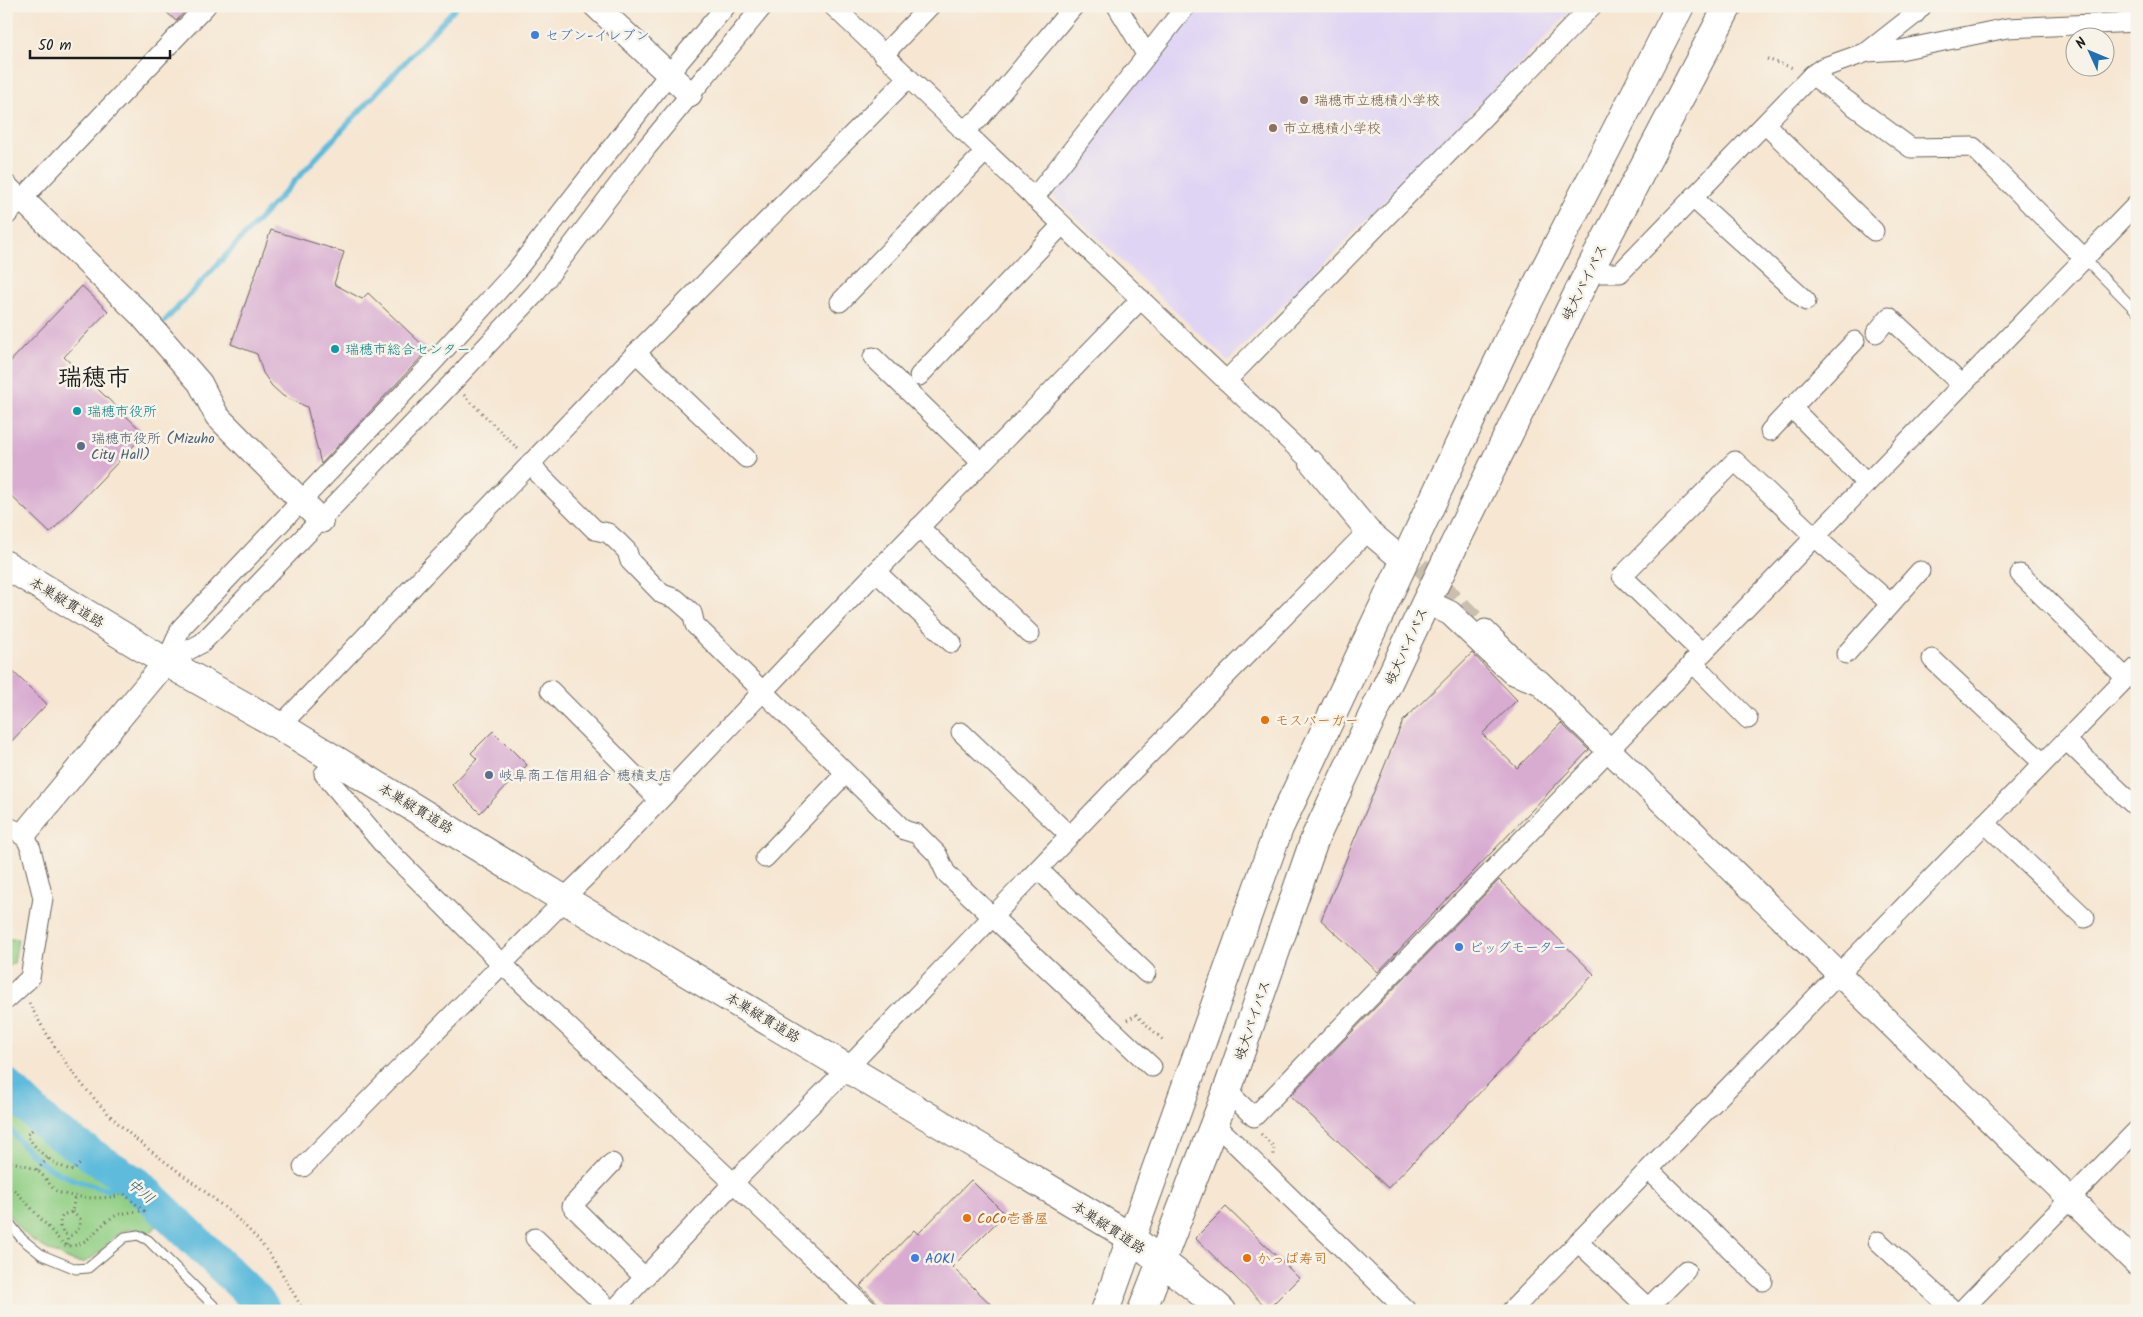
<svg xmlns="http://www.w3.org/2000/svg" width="2143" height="1317" font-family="Kalam,'Klee One',sans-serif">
<rect width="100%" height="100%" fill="#f7f3e8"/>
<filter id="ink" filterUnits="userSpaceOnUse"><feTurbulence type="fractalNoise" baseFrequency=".02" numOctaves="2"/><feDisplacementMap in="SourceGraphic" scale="10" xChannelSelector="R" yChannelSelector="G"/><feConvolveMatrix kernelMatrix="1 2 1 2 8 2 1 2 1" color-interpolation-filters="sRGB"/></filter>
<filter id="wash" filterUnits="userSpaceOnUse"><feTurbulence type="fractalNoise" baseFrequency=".0096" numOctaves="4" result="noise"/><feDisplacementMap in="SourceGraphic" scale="20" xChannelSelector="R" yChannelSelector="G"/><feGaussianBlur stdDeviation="1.12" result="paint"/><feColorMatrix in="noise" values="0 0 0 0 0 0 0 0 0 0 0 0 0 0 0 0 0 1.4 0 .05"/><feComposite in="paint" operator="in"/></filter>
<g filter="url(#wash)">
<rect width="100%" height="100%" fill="#f6e6d2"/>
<!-- built -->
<path fill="#e0d4f4" d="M1197,6H1576L1228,361L1050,193Z"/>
<!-- green -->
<g fill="#91cf85" stroke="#567650">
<path d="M6,939H18L14,963L6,968Z"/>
<path d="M6,1101L45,1138L115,1181L162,1218L151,1233C112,1220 114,1246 87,1261C77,1266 64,1257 55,1253C36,1245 17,1230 7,1211C3,1203 6,1117 6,1101Z"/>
</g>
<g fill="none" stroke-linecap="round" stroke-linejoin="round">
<!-- stream -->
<g stroke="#5ebbdc" stroke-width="5.5">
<path d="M164,322L457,6"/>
<path d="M6,1123C35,1167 59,1177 108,1190L129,1179"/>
</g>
<!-- river -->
<path stroke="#5ebbdc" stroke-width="34" d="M6,1085L50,1128L138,1185L256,1299L264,1311"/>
</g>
<g id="blocks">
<!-- building -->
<g fill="#d8acd1">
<path d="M160,6H190L176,21Z"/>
<path d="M271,230L344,252L334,284L362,299L368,293L428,350L321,464L307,407L283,396L272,386L263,373L257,354L231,344Z"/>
<path d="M82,286L108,311L64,357L145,434L50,533L6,491V366Z"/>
<path d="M1472,653L1517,700L1482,734L1517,768L1561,723L1589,750L1378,972L1321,920L1403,721Z"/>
<path d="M6,665L47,704L6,747Z"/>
<path d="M493,731L527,765L480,813L452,785L477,759L471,753Z"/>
<path d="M1499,880L1594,974L1388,1188L1290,1096Z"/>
<path d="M971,1180L1005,1214L952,1267L998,1311H886L860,1286L914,1230L918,1234Z"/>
<path d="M1226,1207L1299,1278L1268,1309L1195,1238Z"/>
</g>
</g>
</g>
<g filter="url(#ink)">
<use href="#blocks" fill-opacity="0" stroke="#68635c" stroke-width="1"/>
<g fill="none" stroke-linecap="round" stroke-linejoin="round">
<!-- minor-tunnel -->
<path stroke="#cabeae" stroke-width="19" stroke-dasharray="19 9" stroke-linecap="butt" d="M1400,547L1485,629"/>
<defs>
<g id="service">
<path d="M2084,258L2137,312"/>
<path d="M6,1219L22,1239L42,1255L76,1269L88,1268L125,1237L138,1235L148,1240L219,1311"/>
</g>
<g id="minor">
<path d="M833,6L1323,473"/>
<path d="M1117,6L1146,54"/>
<path d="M1867,52L1914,15L1922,6"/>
<path d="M883,55L930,6"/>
<path d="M1812,75L1911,148L1973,147L2084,258"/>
<path d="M1765,124L1874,231"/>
<path d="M962,130L979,119L1074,6"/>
<path d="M6,184L22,199"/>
<path d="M1034,198L1186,6"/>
<path d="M1693,198L1806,301"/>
<path d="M6,216L206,6"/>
<path d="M1588,273H1620L1812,75L1822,68L1867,52L1900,50L2007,28L2137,22"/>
<path d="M840,302L985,152"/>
<path d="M1876,333L1889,317L1961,384"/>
<path d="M636,353L746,458"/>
<path d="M873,357L982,463"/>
<path d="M919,376L1062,225"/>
<path d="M1226,381L1592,6"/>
<path d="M1791,407L1866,483"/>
<path d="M1770,431L1855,341"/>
<path d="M531,462L539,474L595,530L608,533L617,541L627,551L630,561L662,594L676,599L692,613L695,625L904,830L917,834L937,854L946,873L1152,1067"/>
<path d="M919,527L1030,634"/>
<path d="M876,572L952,643"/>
<path d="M2020,574L2126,678"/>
<path d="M1485,629L1533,676"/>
<path d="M1701,652L1622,576L1735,461L1815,537L1890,603"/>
<path d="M1846,654L1920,571"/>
<path d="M1932,659L2043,763"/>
<path d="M166,662L202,643L452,383L535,294L647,147L763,6"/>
<path d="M166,662L181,628L434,361L514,273L668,75L726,6"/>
<path d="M1692,662L1748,719"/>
<path d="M550,690L659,800"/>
<path d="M280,726L636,353L908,78"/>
<path d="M961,732L1070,836"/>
<path d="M2066,740L2137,808"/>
<path d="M324,774L387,849L501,963L869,1311"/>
<path d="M1985,823L2085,918"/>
<path d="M6,826L24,834L31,849L43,898L30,978L6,1000"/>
<path d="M765,858L845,774"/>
<path d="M1039,870L1146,973"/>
<path d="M563,899L604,859L876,572L1141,299"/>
<path d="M1227,1091L1254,1117L2137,204"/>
<path d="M1215,1124L1407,1311"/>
<path d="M612,1163L572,1206L644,1277"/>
<path d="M303,1167L565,900"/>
<path d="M1649,1170L1763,1281"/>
<path d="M535,1238L611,1311"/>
<path d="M1878,1241L1954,1311"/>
<path d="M1578,1242L1648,1308L1686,1270"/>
<path d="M613,1311L734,1182L834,1082L1112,792L1368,531"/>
<path d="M1511,1311L2137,667"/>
<path d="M1961,1311L2137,1130"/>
</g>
<g id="tertiary">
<path d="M596,6L690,94"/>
<path d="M22,199L141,315L200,383L217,416L321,521"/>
<path d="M1312,463L1368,531L1405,562"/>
<path d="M1426,602L1450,613L1512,672L1539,682L2137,1264"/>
<path d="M24,834L166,662"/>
</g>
<path id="primary" d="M6,565L166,662L280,726L565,900L1132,1238C1161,1263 1194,1284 1222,1311"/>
<g id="trunk">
<path d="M1105,1311L1279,828L1507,343L1680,6"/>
<path d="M1142,1311L1227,1091L1315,838L1426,602L1588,273L1728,6"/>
</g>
</defs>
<!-- service casing -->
<use href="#service" stroke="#68635c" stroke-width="11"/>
<!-- minor casing -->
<use href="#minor" stroke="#68635c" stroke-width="21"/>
<!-- tertiary casing -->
<use href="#tertiary" stroke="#68635c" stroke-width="26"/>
<!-- primary casing -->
<use href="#primary" stroke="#68635c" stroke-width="30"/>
<!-- trunk casing -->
<use href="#trunk" stroke="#68635c" stroke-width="30"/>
<!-- path -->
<g stroke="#68635c" stroke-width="3" stroke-dasharray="1 4" stroke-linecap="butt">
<path d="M1767,59L1793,68"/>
<path d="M464,395L518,449"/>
<path d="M29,1003C58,1057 94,1106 142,1144C182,1176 232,1207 264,1247C279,1266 291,1290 304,1311"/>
<path d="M1127,1020L1136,1015L1163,1040"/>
<path d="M32,1130L27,1135C37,1152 54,1165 73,1171L81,1163"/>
<path d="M1261,1134L1274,1147V1157"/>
<path d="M6,1161C19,1164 33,1165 42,1175C47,1179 50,1186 55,1190C68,1199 110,1200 124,1194L144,1211C134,1212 122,1212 113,1217C95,1227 87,1250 64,1245L16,1191L6,1186"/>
<path d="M37,1170L48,1158"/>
<path d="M72,1212L80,1219C81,1227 78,1231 71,1235L65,1234L60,1228C60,1218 61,1214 72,1212L75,1196"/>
<path d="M67,1245L68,1235"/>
</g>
<!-- service -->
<use href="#service" stroke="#fff" stroke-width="9"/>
<!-- minor -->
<use href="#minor" stroke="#fff" stroke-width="19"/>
<!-- tertiary -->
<use href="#tertiary" stroke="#fff" stroke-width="24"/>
<!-- primary -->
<use href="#primary" stroke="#fff" stroke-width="28"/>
<!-- trunk -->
<use href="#trunk" stroke="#fff" stroke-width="28"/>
</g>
</g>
<!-- markers -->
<g fill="#3f7fe0" stroke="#f7f3e8" stroke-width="2">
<circle cx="535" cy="35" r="5"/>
<circle cx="1459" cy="947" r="5"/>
<circle cx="915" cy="1258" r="5"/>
</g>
<g fill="#8d6e63" stroke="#f7f3e8" stroke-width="2">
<circle cx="1304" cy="100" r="5"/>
<circle cx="1273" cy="128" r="5"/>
</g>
<g fill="#0f9aa8" stroke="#f7f3e8" stroke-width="2">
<circle cx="335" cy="349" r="5"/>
<circle cx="77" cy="411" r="5"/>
</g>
<g fill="#5c6f8a" stroke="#f7f3e8" stroke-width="2">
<circle cx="81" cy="446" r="5"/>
<circle cx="489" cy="775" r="5"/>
</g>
<g fill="#e8710a" stroke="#f7f3e8" stroke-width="2">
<circle cx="1265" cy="720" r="5"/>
<circle cx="967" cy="1218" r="5"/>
<circle cx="1247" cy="1258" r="5"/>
</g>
<g text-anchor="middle" stroke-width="5" stroke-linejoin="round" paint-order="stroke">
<!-- shop labels -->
<g font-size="14" fill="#366cbe" stroke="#f7f3e8" text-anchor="start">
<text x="545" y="40">セブン-イレブン</text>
<text x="1469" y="952">ビッグモーター</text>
<text x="925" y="1263">AOKI</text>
</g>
<!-- education labels -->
<g font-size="14" fill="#785e54" stroke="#f7f3e8" text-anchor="start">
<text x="1314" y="105">瑞穂市立穂積小学校</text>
<text x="1283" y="133">市立穂積小学校</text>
</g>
<!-- street labels -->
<g font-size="14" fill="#1c1c1c" stroke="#f7f3e8">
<text transform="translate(1584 282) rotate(-63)" y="5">岐大バイパス</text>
<text transform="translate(67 602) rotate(31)" y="5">本巣縦貫道路</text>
<text transform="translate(1406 646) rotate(-65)" y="5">岐大バイパス</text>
<text transform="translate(416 808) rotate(31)" y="5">本巣縦貫道路</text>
<text transform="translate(763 1017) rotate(31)" y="5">本巣縦貫道路</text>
<text transform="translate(1252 1020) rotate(-71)" y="5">岐大バイパス</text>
<text transform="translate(1109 1227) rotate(33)" y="5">本巣縦貫道路</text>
</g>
<!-- culture labels -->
<g font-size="14" fill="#0d838f" stroke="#f7f3e8" text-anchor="start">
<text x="345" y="354">瑞穂市総合センター</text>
<text x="87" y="416">瑞穂市役所</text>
</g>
<!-- service labels -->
<g font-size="14" fill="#4e5e75" stroke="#f7f3e8" text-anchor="start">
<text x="91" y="443">瑞穂市役所 (Mizuho<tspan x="91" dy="16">City Hall)</tspan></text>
<text x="499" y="780">岐阜商工信用組合 穂積支店</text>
</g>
<!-- food labels -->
<g font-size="14" fill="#c56008" stroke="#f7f3e8" text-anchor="start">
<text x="1275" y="725">モスバーガー</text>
<text x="977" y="1223">CoCo壱番屋</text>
<text x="1257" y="1263">かっぱ寿司</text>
</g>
<!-- water labels -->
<g font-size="15" font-style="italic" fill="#365c69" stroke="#f7f3e8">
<text transform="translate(141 1191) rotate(40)" y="5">中川</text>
</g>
<!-- town labels -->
<g font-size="24" font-weight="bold" fill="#1c1c1c" stroke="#f7f3e8">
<text x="94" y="385">瑞穂市</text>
</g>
</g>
<!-- margin -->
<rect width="2143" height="1317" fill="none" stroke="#f7f3e8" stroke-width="25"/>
<!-- north arrow -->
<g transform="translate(2090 52) rotate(314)"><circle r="24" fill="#f7f3e8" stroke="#9f9d96"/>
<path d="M0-4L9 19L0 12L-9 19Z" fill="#1f6fb2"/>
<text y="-8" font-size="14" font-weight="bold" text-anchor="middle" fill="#1c1c1c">N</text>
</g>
<!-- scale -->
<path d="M30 50v8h140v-8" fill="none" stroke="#1c1c1c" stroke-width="2.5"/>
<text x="38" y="50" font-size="15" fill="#1c1c1c" stroke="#f7f3e8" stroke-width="4" paint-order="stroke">50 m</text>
</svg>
